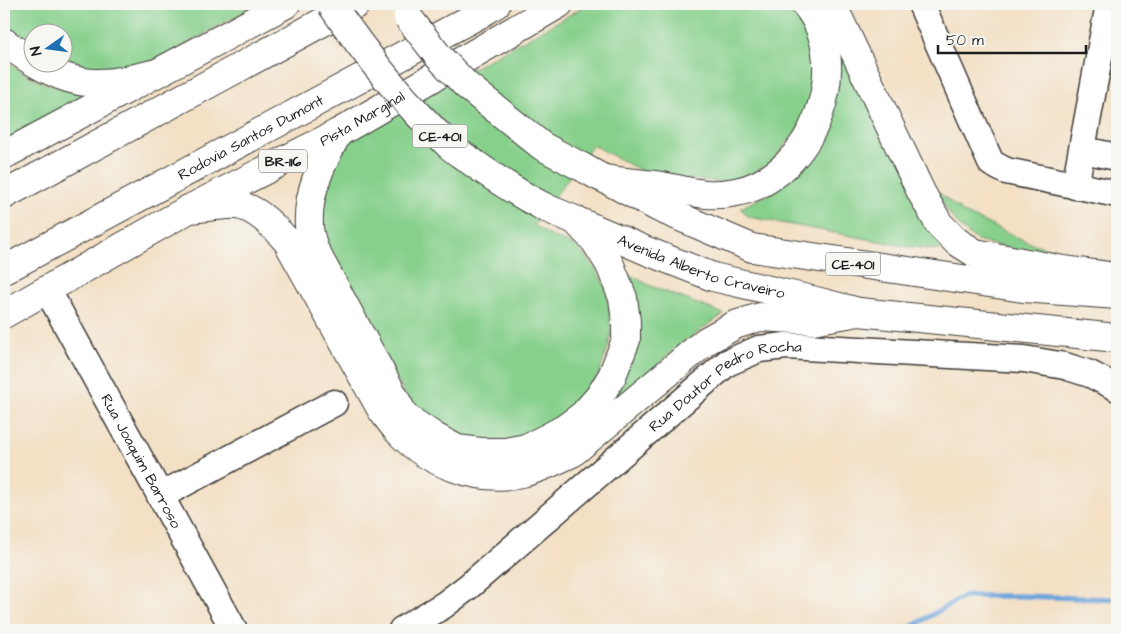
<svg xmlns="http://www.w3.org/2000/svg" width="1121" height="634" font-family="'Architects Daughter',sans-serif">
<rect width="100%" height="100%" fill="#f6f6f2"/>
<filter id="ink" filterUnits="userSpaceOnUse"><feTurbulence type="fractalNoise" baseFrequency=".02" numOctaves="2"/><feDisplacementMap in="SourceGraphic" scale="10" xChannelSelector="R" yChannelSelector="G"/><feConvolveMatrix kernelMatrix="1 2 1 2 8 2 1 2 1" color-interpolation-filters="sRGB"/></filter>
<filter id="wash" filterUnits="userSpaceOnUse"><feTurbulence type="fractalNoise" baseFrequency=".0096" numOctaves="4" result="noise"/><feDisplacementMap in="SourceGraphic" scale="20" xChannelSelector="R" yChannelSelector="G"/><feGaussianBlur stdDeviation="1.12" result="paint"/><feColorMatrix in="noise" values="0 0 0 0 0 0 0 0 0 0 0 0 0 0 0 0 0 1.4 0 .05"/><feComposite in="paint" operator="in"/></filter>
<g filter="url(#wash)">
<rect width="100%" height="100%" fill="#f3e0c5"/>
<!-- grass -->
<g fill="#87d08c" stroke="#527654">
<path d="M4,4H258L154,62L131,69H75L62,62V32H32V51L19,43L4,28Z"/>
<path d="M588,4H792L803,20L817,72L806,118L772,162L735,183L651,176L593,145L534,225L549,235L575,246L594,266L605,286L609,309L611,333L607,351L599,373L584,396L570,411L524,439L493,442L451,434L411,406L318,231V204L348,137L557,22Z"/>
<path d="M829,25L945,244L939,250L905,246L749,217L740,208L775,191L808,159Z"/>
<path d="M4,58C29,81 57,89 90,95L4,141Z"/>
<path d="M937,191L964,213L1028,242L1074,256L1116,263L1108,267L980,242C958,229 948,214 937,191Z"/>
<path d="M621,270L651,286L724,314L676,347L647,375L583,428L607,403Z"/>
</g>
<g fill="none" stroke-linecap="round" stroke-linejoin="round">
<!-- stream -->
<path stroke="#6ea5dc" stroke-width="5.5" d="M906,630L964,596H1020L1110,599"/>
</g>
</g>
<g filter="url(#ink)">
<g fill="none" stroke-linecap="round" stroke-linejoin="round">
<defs>
<g id="minor">
<path d="M921,4L991,163L1006,171L1117,194"/>
<path d="M1083,150L1117,157"/>
<path d="M1075,186L1109,4"/>
<path id="s1" d="M48,291L234,630"/>
<path d="M160,496L334,403"/>
<path id="s2" d="M402,630L444,605L469,586L727,363L759,349L786,346L1024,359L1065,366L1090,374L1117,388"/>
</g>
<g id="major">
<path d="M832,4L921,192L939,224L956,241L975,253L1058,269L1109,276L1117,280"/>
<path d="M4,155L286,4"/>
<path d="M607,180L659,208L752,248L1023,288L1117,295"/>
<path d="M189,209C201,208 226,204 237,205C257,208 274,227 287,241L381,409C387,417 393,426 400,433C430,464 479,483 522,473C540,469 556,460 572,453L706,341L735,325L760,317L813,320L859,312"/>
<path id="s3" d="M575,220L647,251L713,277L812,300L859,312L1117,338"/>
<path id="s4" d="M4,314L189,209L338,133L559,4"/>
</g>
<g id="highway">
<path d="M4,42C30,61 60,81 93,83C116,84 140,77 161,72"/>
<path d="M338,133C322,162 307,192 309,226C309,233 312,241 314,249L405,417L435,437L457,449L481,452H505L526,448L545,439L564,429L583,415L599,397L612,376L626,340V321L623,298L610,265L595,241L575,220L546,208"/>
<path d="M578,165C587,169 596,176 605,179C624,183 643,183 662,186C690,191 707,198 736,192C813,177 856,64 805,4"/>
<path d="M4,195L356,4"/>
<path id="s5" d="M4,270L478,15L496,4"/>
</g>
</defs>
<!-- minor casing -->
<use href="#minor" stroke="#3c3935" stroke-width="29"/>
<!-- major casing -->
<use href="#major" stroke="#3c3935" stroke-width="30"/>
<!-- highway casing -->
<use href="#highway" stroke="#3c3935" stroke-width="30"/>
<!-- minor -->
<use href="#minor" stroke="#fff" stroke-width="26"/>
<!-- major -->
<use href="#major" stroke="#fff" stroke-width="28"/>
<!-- highway -->
<use href="#highway" stroke="#fff" stroke-width="28"/>
<defs>
<g id="highway-bridge">
<path d="M331,4C365,54 403,102 448,144C455,151 464,156 472,162C497,180 519,194 546,208"/>
<path d="M408,17L439,57L466,85L542,146L578,165"/>
</g>
</defs>
<!-- highway-bridge casing -->
<use href="#highway-bridge" stroke="#3c3935" stroke-width="30" stroke-linecap="butt"/>
<!-- highway-bridge -->
<use href="#highway-bridge" stroke="#fff" stroke-width="28"/>
</g>
</g>
<g text-anchor="middle" stroke-width="4" stroke-linejoin="round" paint-order="stroke">
<!-- shield labels -->
<g fill="#f6f6f2" stroke="#5d5d5c" stroke-width="1">
<rect x="412.5" y="124.5" width="55" height="23" rx="4"/>
<rect x="259" y="149.5" width="48" height="23" rx="4"/>
<rect x="825.5" y="252.5" width="55" height="23" rx="4"/>
</g>
<g font-size="14" font-weight="bold" fill="#1c1c1c">
<text x="440" y="141">CE-401</text>
<text x="283" y="166">BR-116</text>
<text x="853" y="269">CE-401</text>
</g>
<!-- street labels -->
<g font-size="15" fill="#1c1c1c" stroke="#f6f6f2">
<text dy="5" stroke="none"><textPath href="#s4" startOffset="408">Pista Marginal</textPath></text>
<text dy="5" stroke="none"><textPath href="#s5" startOffset="280">Rodovia Santos Dumont</textPath></text>
<text dy="5" stroke="none"><textPath href="#s3" startOffset="135">Avenida Alberto Craveiro</textPath></text>
<text dy="5" stroke="none"><textPath href="#s2" startOffset="410">Rua Doutor Pedro Rocha</textPath></text>
<text dy="5" stroke="none"><textPath href="#s1" startOffset="194">Rua Joaquim Barroso</textPath></text>
</g>
</g>
<!-- margin -->
<rect width="1121" height="634" fill="none" stroke="#f6f6f2" stroke-width="20"/>
<!-- north arrow -->
<g transform="translate(48 48) rotate(256)"><circle r="24" fill="#f6f6f2" stroke="#9f9f9c"/>
<path d="M0-4L9 19L0 12L-9 19Z" fill="#1f6fb2"/>
<text y="-8" font-size="14" font-weight="bold" text-anchor="middle" fill="#1c1c1c">N</text>
</g>
<!-- scale -->
<path d="M938 45v8h148v-8" fill="none" stroke="#1c1c1c" stroke-width="2.5"/>
<text x="946" y="45" font-size="15" fill="#1c1c1c" stroke="#f6f6f2" stroke-width="4" paint-order="stroke">50 m</text>
</svg>
